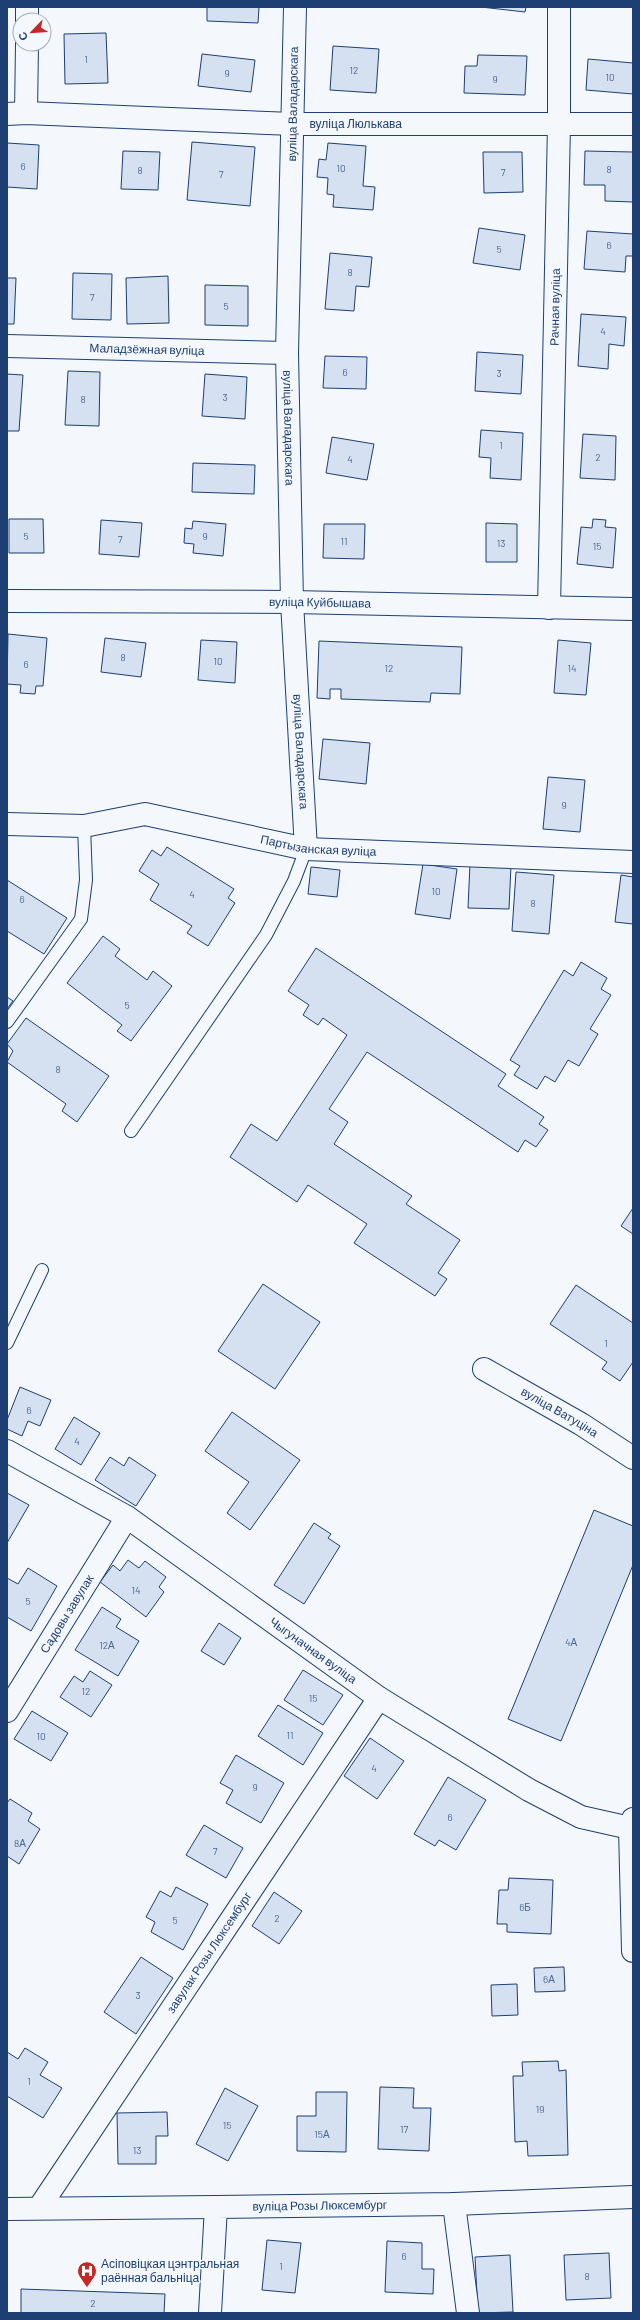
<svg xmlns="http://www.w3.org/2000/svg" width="640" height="2320" font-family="Barlow,sans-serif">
<rect width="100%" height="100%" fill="#f4f7fb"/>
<!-- building -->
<g fill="#d5e0f0" stroke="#1d3f73">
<path d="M207,7H259L258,23L207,21Z"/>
<path d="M481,7H526L525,12Z"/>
<path d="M106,33L108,83L65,84L64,34Z"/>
<path d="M333,46L379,49L376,93L330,90Z"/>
<path d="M202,54L255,60L251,92L198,86Z"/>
<path d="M478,55L527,56L525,95L464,93L465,66H477Z"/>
<path d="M588,59L633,63V94L586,90Z"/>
<path d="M192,142L255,147L250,206L187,200Z"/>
<path d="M7,143L39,145L37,189L7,187Z"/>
<path d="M328,143L366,146L363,186L375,187L373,210L333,207L334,195L327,194L328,178L317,177L319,159L326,160Z"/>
<path d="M123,151L160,152L158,190L121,189Z"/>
<path d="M585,151L633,152V202L605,201V185H584Z"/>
<path d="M483,152H522L523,192L484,193Z"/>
<path d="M479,228L525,235L520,270L473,263Z"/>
<path d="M587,231L633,234V256H626L625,272L584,269Z"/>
<path d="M330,253L372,257L369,287L356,286L354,311L325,309Z"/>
<path d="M73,273L112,274L111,320L72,319Z"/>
<path d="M168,276L169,323L127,324L126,278Z"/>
<path d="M7,278H16L14,324H7Z"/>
<path d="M205,285L248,286V326L205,325Z"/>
<path d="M581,314L626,317L624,346L609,344L608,369L578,366Z"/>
<path d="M477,352L523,355L521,394L475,391Z"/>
<path d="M325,356L367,357L366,389L323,388Z"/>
<path d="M68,371L100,372L99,426L65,425Z"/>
<path d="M7,374L23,375L19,431H7Z"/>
<path d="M205,374L247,377L245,419L202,416Z"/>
<path d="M481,430L523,433L521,480L490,478L491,458L479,457Z"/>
<path d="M583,434L616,436L615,480L580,478Z"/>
<path d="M332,437L374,444L367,480L326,473Z"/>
<path d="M193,463L255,465L254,494L192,492Z"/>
<path d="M9,519H43L44,553H9Z"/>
<path d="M593,519L606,520L605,527L616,528L613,568L577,564L581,527L592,528Z"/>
<path d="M101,520L142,523L139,557L99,554Z"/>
<path d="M193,521L226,524L223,556L193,553L194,544L184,543L185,528L192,529Z"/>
<path d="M486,523L517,524V562H486Z"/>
<path d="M324,524H365L364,559L323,558Z"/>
<path d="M8,634L47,638L43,686H36L35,694L20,693L21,685L7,684Z"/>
<path d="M105,638L146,643L141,677L101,672Z"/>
<path d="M201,640L237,642L235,683L198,680Z"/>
<path d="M558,640L591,643L586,695L554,693Z"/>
<path d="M319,641L462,647L460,694L431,693L430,702L341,699V689H330V699L317,698Z"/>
<path d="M323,739L370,743L366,784L319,779Z"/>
<path d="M548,777L585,780L580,832L543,829Z"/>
<path d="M167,847L234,889L228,898L235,903L208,946L187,933L192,926L150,900L159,884L139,871L152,850L161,856Z"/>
<path d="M423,864L457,869L450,919L415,914Z"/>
<path d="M470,864L511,865L509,909L468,908Z"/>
<path d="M311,867L340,870L337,897L308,894Z"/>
<path d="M516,872L554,875L549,934L512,931Z"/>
<path d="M621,875L633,877V924L615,922Z"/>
<path d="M7,880L67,918L44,954L7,931Z"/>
<path d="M103,936L120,949L115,956L147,980L153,971L172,986L131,1041L117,1031L122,1025L67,983Z"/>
<path d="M316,948L506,1074L498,1086L544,1117L539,1124L548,1130L536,1147L525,1140L518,1152L367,1052L329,1109L348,1122L334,1144L412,1196L406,1204L460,1240L438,1273L447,1279L435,1296L354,1243L367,1224L308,1185L297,1202L230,1157L251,1124L277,1141L347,1035L323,1018L318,1025L303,1015L309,1005L288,991Z"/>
<path d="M581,962L607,978L601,989L611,995L590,1029L598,1034L579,1066L568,1060L555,1082L545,1076L537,1089L514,1075L520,1066L510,1060L564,970L573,976Z"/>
<path d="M7,997L13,1001L7,1009Z"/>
<path d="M26,1018L109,1076L77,1122L62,1111L66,1104L7,1062L13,1051L7,1044Z"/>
<path d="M633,1208V1234L621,1226Z"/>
<path d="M263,1284L320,1322L275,1389L218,1351Z"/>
<path d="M576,1285L633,1323V1362L620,1381L602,1369L607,1362L550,1324Z"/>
<path d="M20,1387L51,1400L40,1426L28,1421L22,1436L7,1429V1420Z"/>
<path d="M232,1412L300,1460L250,1530L227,1513L249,1482L205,1451Z"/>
<path d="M74,1417L100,1433L81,1465L55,1449Z"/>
<path d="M110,1457L124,1466L129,1457L156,1475L136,1506L95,1480Z"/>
<path d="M7,1493L29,1505L7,1543Z"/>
<path d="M594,1510L633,1526V1565L561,1741L508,1719Z"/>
<path d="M314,1523L331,1534L328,1538L340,1546L304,1604L274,1585Z"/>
<path d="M128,1560L139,1568L145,1561L166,1577L159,1587L164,1592L146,1617L100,1582L113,1565L120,1571Z"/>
<path d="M28,1568L57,1586L31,1631L7,1617V1578L18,1584Z"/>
<path d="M102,1607L121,1619L116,1627L139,1641L118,1676L75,1650Z"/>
<path d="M219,1623L241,1638L224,1665L201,1651Z"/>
<path d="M303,1670L343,1695L323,1725L284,1700Z"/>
<path d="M90,1671L112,1685L91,1717L60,1697L74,1676L83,1682Z"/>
<path d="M278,1705L323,1733L303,1765L258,1736Z"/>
<path d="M32,1711L68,1733L51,1761L14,1739Z"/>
<path d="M370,1738L404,1761L377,1799L344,1776Z"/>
<path d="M236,1755L284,1783L261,1823L226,1803L233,1790L220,1783Z"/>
<path d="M448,1777L486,1800L456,1850L439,1840L435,1846L414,1834Z"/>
<path d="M10,1799L32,1813L28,1821L40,1829L19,1864L7,1856V1803Z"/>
<path d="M204,1825L243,1848L226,1878L186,1855Z"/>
<path d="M509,1878L553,1880L551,1934L507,1932V1924H497L499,1890H508Z"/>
<path d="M176,1887L208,1904L183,1950L151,1932L155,1922L146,1917L160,1891L171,1897Z"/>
<path d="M274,1892L302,1911L279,1944L252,1926Z"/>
<path d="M141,1957L173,1978L136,2034L104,2012Z"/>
<path d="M564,1967L565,1991L535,1992L534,1968Z"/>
<path d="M517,1984L518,2015L492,2016L491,1985Z"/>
<path d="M25,2048L48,2062L40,2075L62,2088L43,2118L7,2096V2052L18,2059Z"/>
<path d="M558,2061L559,2071L566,2070L568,2155L528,2156L527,2141L515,2142L513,2076H523L522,2062Z"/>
<path d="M380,2087L414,2088L413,2108H431L429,2151L378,2149Z"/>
<path d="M225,2088L258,2106L228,2161L196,2144Z"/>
<path d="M316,2092H347L346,2152L297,2151V2116H316Z"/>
<path d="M167,2112L168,2136H156V2164H118L117,2113Z"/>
<path d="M267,2240L301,2243L295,2293L262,2290Z"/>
<path d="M387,2241L422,2243V2269H434L433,2294L385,2292Z"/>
<path d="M609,2253L611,2298L566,2300L564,2255Z"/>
<path d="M510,2255L513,2312L478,2313L475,2257Z"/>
<path d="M21,2289L165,2294L164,2313H21Z"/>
</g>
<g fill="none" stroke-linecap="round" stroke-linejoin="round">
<defs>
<g id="service">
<path d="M7,1022L81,919L86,880L84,826"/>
<path d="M131,1131L266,935L294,881L306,849"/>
<path d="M7,1343L42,1270"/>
</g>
<g id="minor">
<path id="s1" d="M295,7L287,353L292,602L306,849"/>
<path d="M27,20V7"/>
<path d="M26,113L27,44"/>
<path id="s2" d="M7,114L26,113L293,124H633"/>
<path id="s3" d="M7,346L287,353"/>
<path id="s4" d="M7,601L292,602L633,609"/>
<path id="s5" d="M549,608L559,124V7"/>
<path id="s6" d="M7,824L84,826L145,814L306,849L633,862"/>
<path id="s7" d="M484,1369L581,1424L633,1458"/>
<path id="s8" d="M7,1451L127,1517L379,1698L529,1790L581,1817L630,1828"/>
<path id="s9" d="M7,1711L127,1517"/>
<path d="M454,2204L468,2313"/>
<path id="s10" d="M39,2208L379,1698"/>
<path d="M7,2209L216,2207"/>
</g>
<g id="tertiary">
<path id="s11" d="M210,2313L216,2207L454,2204L633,2197"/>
</g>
<path id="primary" d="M633,1819L630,1828L633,1951"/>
</defs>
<!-- service casing -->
<use href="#service" stroke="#1d3f73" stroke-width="14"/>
<!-- minor casing -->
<use href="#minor" stroke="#1d3f73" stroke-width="24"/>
<!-- tertiary casing -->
<use href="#tertiary" stroke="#1d3f73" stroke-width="24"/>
<!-- primary casing -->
<use href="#primary" stroke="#1d3f73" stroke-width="24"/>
<!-- service -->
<use href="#service" stroke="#f4f7fb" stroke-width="12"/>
<!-- minor -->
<use href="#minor" stroke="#f4f7fb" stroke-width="22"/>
<!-- tertiary -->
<use href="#tertiary" stroke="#f4f7fb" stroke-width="22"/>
<!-- primary -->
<use href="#primary" stroke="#f4f7fb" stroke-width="22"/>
</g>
<!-- icons -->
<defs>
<symbol id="hospital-pin" viewBox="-11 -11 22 30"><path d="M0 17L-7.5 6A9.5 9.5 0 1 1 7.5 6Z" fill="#c62828" stroke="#f4f7fb"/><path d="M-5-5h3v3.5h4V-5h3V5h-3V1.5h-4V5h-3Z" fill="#fff"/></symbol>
</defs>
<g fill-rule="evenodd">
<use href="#hospital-pin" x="76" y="2260" width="22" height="30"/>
</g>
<g text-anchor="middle" stroke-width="3" stroke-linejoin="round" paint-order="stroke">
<!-- number labels -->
<g font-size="10" fill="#4b6792">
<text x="86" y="63">1</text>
<text x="354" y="74">12</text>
<text x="227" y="77">9</text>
<text x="610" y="81">10</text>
<text x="495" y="83">9</text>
<text x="23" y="170">6</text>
<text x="341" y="172">10</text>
<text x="609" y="173">8</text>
<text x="140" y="174">8</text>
<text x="503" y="176">7</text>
<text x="221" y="178">7</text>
<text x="609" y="249">6</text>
<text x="499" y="253">5</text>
<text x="350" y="276">8</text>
<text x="92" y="301">7</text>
<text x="226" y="310">5</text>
<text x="603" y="335">4</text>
<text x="345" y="376">6</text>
<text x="499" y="377">3</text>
<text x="225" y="401">3</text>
<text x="83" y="403">8</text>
<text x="501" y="449">1</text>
<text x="598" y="461">2</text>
<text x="350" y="463">4</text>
<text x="26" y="540">5</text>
<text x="205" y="540">9</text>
<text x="120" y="543">7</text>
<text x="344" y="545">11</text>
<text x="501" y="547">13</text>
<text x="597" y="550">15</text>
<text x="123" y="661">8</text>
<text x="218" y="665">10</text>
<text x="26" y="668">6</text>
<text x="389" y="672">12</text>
<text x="572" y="672">14</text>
<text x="564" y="809">9</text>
<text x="436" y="895">10</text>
<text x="192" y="898">4</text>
<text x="22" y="903">6</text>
<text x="533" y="907">8</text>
<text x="127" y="1009">5</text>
<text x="58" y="1073">8</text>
<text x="606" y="1347">1</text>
<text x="29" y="1414">6</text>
<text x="77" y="1445">4</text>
<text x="136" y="1594">14</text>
<text x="28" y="1605">5</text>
<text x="571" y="1646">4А</text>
<text x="107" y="1649">12А</text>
<text x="86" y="1695">12</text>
<text x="313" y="1702">15</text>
<text x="290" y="1739">11</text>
<text x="41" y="1740">10</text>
<text x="374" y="1772">4</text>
<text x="255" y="1791">9</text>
<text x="450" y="1821">6</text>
<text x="20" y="1847">8А</text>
<text x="215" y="1855">7</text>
<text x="525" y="1911">6Б</text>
<text x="277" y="1922">2</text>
<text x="175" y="1924">5</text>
<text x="549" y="1983">6А</text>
<text x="138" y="1999">3</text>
<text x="29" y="2085">1</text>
<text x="540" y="2113">19</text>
<text x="227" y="2129">15</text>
<text x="404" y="2133">17</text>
<text x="322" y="2138">15А</text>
<text x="137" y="2154">13</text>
<text x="404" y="2260">6</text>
<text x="281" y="2270">1</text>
<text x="587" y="2280">8</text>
<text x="93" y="2307">2</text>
</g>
<!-- street labels -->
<g font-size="12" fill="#1d3f73" stroke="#f4f7fb">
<text transform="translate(293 104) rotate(-89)" y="4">вуліца Валадарскага</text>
<text dy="4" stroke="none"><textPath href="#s2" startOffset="349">вуліца Люлькава</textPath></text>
<text dy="4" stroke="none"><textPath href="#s5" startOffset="301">Рачная вуліца</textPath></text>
<text dy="4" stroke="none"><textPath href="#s3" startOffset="140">Маладзёжная вуліца</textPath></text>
<text dy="4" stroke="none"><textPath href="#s1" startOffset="421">вуліца Валадарскага</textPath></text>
<text dy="4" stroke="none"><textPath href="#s4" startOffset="313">вуліца Куйбышава</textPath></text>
<text dy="4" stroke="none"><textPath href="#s1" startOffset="745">вуліца Валадарскага</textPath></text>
<text dy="4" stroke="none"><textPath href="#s6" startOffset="316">Партызанская вуліца</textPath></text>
<text dy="4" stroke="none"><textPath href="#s7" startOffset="87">вуліца Ватуціна</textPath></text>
<text dy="4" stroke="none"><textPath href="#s9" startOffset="114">Садовы завулак</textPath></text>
<text dy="4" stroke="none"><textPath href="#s8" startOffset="366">Чыгуначная вуліца</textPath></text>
<text dy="4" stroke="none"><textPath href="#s10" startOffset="307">завулак Розы Люксембург</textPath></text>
<text dy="4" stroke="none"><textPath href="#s11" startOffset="210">вуліца Розы Люксембург</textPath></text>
</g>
<!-- poi labels -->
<g font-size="12" fill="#1d3f73" stroke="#f4f7fb" text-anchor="start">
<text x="101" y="2268">Асіповіцкая цэнтральная<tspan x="101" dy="14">раённая бальніца</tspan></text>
</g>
</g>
<!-- border -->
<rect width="640" height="2320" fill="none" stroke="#1d3f73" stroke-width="16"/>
<!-- north arrow -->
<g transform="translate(32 32) rotate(245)"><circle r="19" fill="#f4f7fb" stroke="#9eadc5"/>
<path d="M0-3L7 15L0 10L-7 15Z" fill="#c62828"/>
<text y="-6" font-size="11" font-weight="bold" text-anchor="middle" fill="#1d3f73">С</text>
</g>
</svg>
